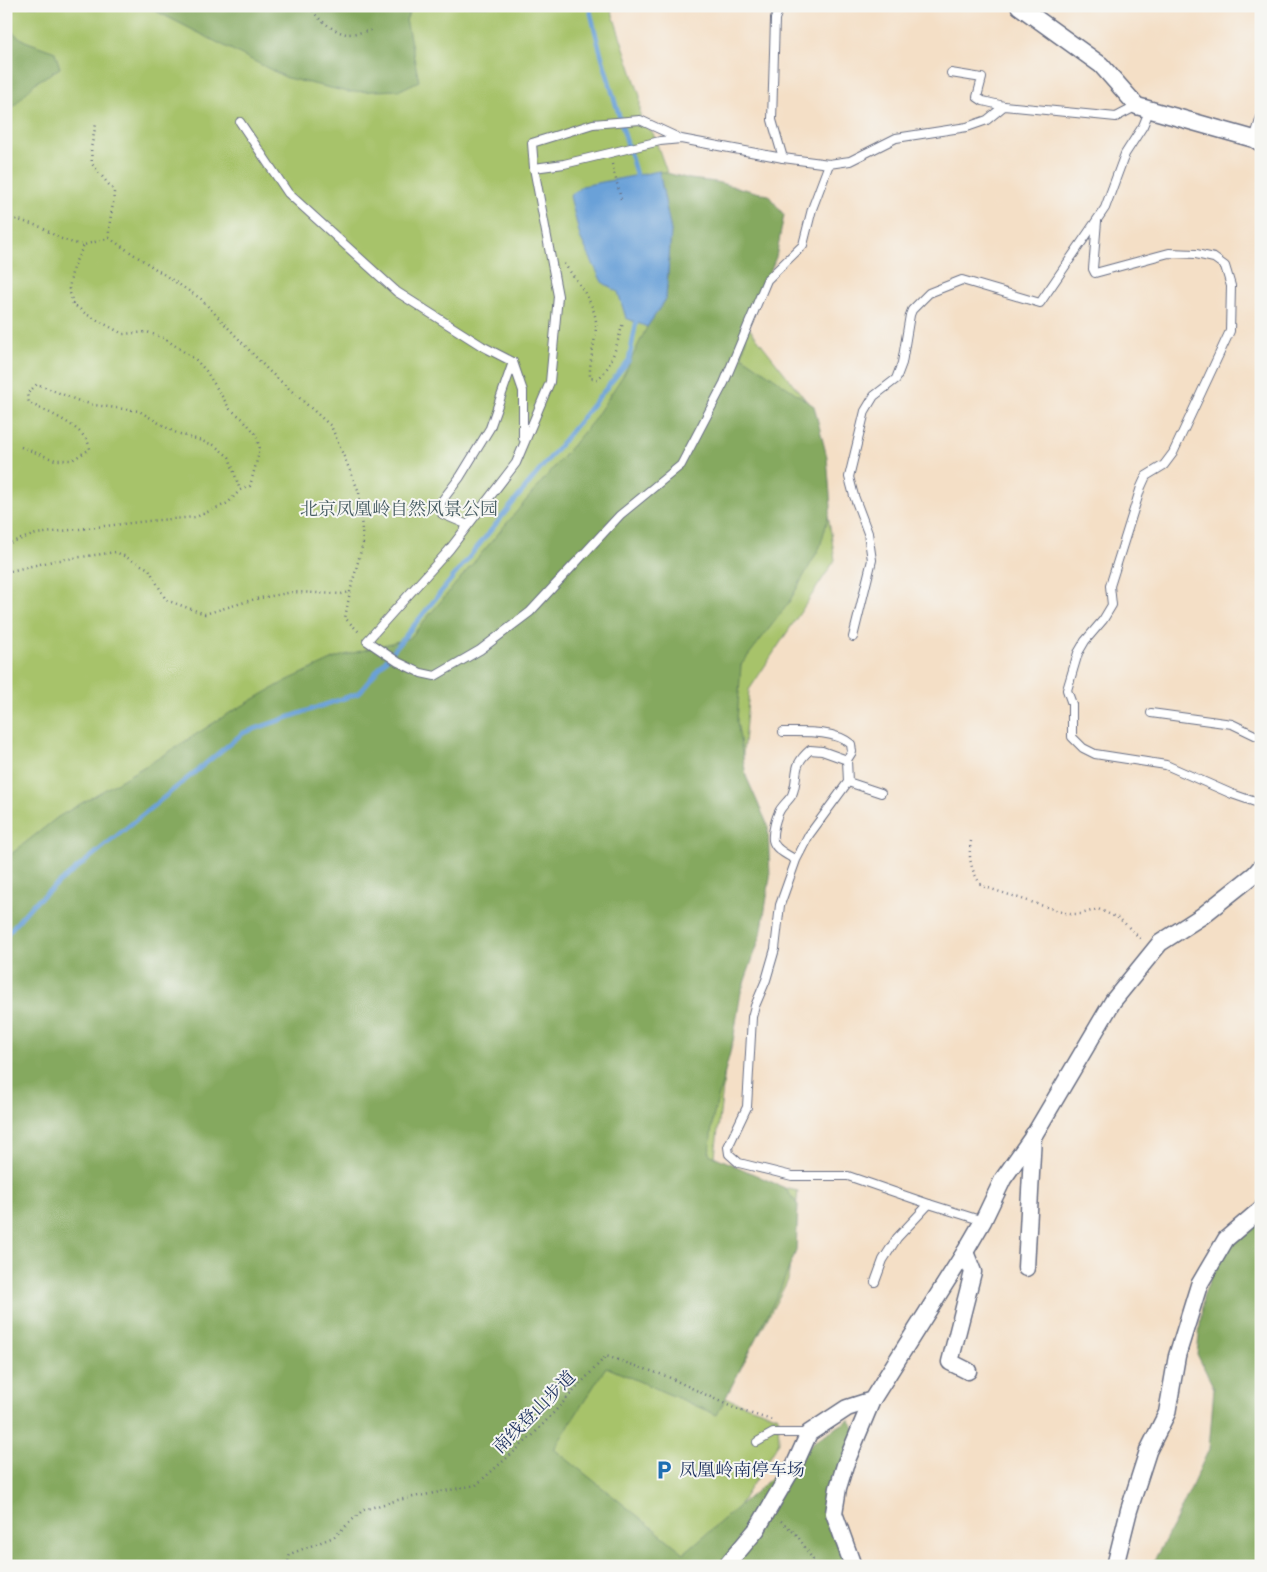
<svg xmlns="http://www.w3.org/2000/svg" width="1267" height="1572" font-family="Cardo,'Noto Serif SC',serif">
<rect width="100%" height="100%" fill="#f6f6f2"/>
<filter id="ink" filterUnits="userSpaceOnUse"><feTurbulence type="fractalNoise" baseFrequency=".02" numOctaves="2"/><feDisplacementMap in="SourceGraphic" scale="10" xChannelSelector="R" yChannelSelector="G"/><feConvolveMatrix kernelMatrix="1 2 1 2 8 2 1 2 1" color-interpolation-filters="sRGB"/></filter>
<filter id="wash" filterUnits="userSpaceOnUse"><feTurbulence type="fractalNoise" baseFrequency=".0096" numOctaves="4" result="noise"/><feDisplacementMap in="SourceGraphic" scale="20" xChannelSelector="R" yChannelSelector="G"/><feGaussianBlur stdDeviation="1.12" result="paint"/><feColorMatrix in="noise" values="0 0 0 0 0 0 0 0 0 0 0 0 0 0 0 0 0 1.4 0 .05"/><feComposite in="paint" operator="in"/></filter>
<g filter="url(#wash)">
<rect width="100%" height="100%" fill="#f4dfc6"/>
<!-- green -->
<path fill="#a7c36a" stroke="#617964" d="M6,6H610L640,96V120L653,133L675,195L749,328L812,408L835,560L749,690L737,817L728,1045L713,1173L798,1191L788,1280L725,1398L778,1416L779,1442L701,1566H6Z"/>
<!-- forest -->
<g fill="#85a95e" stroke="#506c5e">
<path d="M146,6H413L406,20L419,81L400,90L348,92L287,78Z"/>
<path d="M6,28L25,41L55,52L60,68L35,83L6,115Z"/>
<path d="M659,171L690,179L716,182L768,195L784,215L776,257L750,322L742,356L814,406L827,457L831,507L820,547L788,604L741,665L737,721L746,776L768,826L770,878L761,935L741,992L733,1041L713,1118L709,1154L785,1188L798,1205L796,1251L780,1290L717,1415L606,1367L554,1449L684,1553L816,1440L849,1420L856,1429L832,1512L848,1566H6V858L58,817L164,755L226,715L286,681L338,657L410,638L593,421L624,374L647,327L666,299L671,231Z"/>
<path d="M1261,1212V1566H1151L1176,1520L1209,1449L1214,1388L1197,1354L1203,1297L1219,1255Z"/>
</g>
<!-- water -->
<path fill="#6aa1d8" stroke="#42689b" d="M659,171L671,231L666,299L647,327L626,318L618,292L602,282L580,237L570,196L582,186Z"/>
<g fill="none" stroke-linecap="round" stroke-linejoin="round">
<!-- stream -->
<g stroke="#6aa1d8" stroke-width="4.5">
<path d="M589,6L598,43L638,181"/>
<path d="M6,935L33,904L243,733L359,693L629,360L637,318"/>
</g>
</g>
</g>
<g filter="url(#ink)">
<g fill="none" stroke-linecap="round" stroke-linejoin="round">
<defs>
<g id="service">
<path d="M780,6L775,19L772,120L783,158"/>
<path d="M951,73L982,78L977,97L983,101L1004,106"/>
<path d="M240,122L288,193L397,292L482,346L513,362L523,391V438"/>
<path d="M681,139L640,120L593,124L532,143L534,168L564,164L660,141L681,139L783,158L829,164L850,161L896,138L967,127L987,120L1004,106L1116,117L1137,106"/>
<path d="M1254,139L1261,117"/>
<path d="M534,168L558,296L550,382L516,463L449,550L367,641L398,662L421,673L435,676L480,650L530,612L620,515L681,465L724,383L767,280L803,245L812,209L829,164"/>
<path d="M1097,221L1093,269L1095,273L1169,253L1196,254L1214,258L1225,266L1231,286L1230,331L1173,453L1164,465L1146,476L1141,487L1110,586L1112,605L1103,620L1085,641L1078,653L1067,690L1072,704V737L1083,748L1095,754L1166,765L1232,794L1261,804"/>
<path d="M468,525L442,514L441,502L460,477L490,428L513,362"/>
<path d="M853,637L872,560L868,533L854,496L849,477L865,411L874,396L896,379L902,363L910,315L912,310L929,293L962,280L1040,303L1105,208L1125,154L1143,126L1150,109"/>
<path d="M1151,713L1232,724L1261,738"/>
<path d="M783,732C804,732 834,730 851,744L852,752L847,760"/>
<path d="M848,782L881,793"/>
<path d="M796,860C788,855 775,850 773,840C772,832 776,817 780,810C783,805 789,800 792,795C800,775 790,767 810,750L822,751L847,760L848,782L809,835L796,860L780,905L775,949L766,980L755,1006L752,1017L747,1107L728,1147L729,1154L739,1163L792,1176H848L929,1204"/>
<path d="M875,1282L883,1260L897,1238L929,1204L983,1221"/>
<path d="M757,1442L773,1433H808"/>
</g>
<g id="minor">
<path d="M1019,6L1101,65L1137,106L1254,139L1261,143"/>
<path d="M965,1252L973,1272L950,1362L968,1371"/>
<path d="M1026,1268L1033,1135"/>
<path d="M726,1566L757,1529L795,1464L809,1433L847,1408L872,1400L965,1252L983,1221L1003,1179L1034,1135L1113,1001L1160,943L1202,916L1255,874L1261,867"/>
<path d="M853,1566L834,1513L838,1488L845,1465L872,1400"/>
<path d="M1115,1566L1129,1510L1148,1451L1167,1413L1177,1356L1199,1285L1226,1239L1261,1209"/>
</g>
</defs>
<!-- service casing -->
<use href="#service" stroke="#676d82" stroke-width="10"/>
<!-- minor casing -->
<use href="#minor" stroke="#676d82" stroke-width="19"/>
<!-- path -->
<g stroke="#676d82" stroke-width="2.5" stroke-dasharray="1 4" stroke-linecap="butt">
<path d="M311,6C313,17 336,33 347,34C355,34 366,31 374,30"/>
<path d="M612,164L621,199"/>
<path d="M6,216L41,227L59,238L73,243L84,245L109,238C108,222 114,207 114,191L92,164L91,148L96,124"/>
<path d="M109,238L201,299L268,370L331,426L359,492L363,543L350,592L345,618L359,632"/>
<path d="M564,264C576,279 598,307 596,327C595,344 589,360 590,378L597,379C612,370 618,339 623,323"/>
<path d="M21,447L55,460H72L90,449C87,427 47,412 29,403L27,394L37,384L79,401L94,405L139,411L174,432L214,445L229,457L240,490L250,486L260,449L255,433L243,419L230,409L206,371L196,360L164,338L147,332L123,334L86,314L73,304L69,289L73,267L84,245"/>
<path d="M6,544L36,534L148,521L196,517L228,503L240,490"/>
<path d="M6,572L53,561L116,552L149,569L166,600L205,614L255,599L293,592L341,594L350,592"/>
<path d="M971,841C968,859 971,871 982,886L1068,914H1081L1098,909L1120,919L1143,941"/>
<path d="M781,1521L797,1535L817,1566"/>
<path d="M287,1566L290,1554L334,1537L363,1510L398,1500L476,1485L533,1435L606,1356L666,1376L736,1409L775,1421"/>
</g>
<!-- service -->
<use href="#service" stroke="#fff" stroke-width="8"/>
<!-- minor -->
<use href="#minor" stroke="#fff" stroke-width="16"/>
</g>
</g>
<!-- icons -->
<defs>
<symbol id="parking-bare" viewBox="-9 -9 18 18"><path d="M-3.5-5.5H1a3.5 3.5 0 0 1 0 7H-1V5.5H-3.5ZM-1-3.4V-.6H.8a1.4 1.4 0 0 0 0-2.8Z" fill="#1f6fb2" stroke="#f6f6f2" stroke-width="2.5" paint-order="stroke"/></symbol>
</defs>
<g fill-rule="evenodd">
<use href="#parking-bare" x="650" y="1456" width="28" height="28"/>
</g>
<g text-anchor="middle" stroke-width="4" stroke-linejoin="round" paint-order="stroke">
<!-- park labels -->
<g font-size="18" fill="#455b62" stroke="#f6f6f2">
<text x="399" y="515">北京凤凰岭自然风景公园</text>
</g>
<!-- street labels -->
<g font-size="18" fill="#1b2f5e" stroke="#f6f6f2">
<text transform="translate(534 1412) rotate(-45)" y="6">南线登山步道</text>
</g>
<!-- poi labels -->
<g font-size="18" fill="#1b2f5e" stroke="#f6f6f2" text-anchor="start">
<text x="679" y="1476">凤凰岭南停车场</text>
</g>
</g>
<!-- margin -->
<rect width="1267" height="1572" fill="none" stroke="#f6f6f2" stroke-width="25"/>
</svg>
